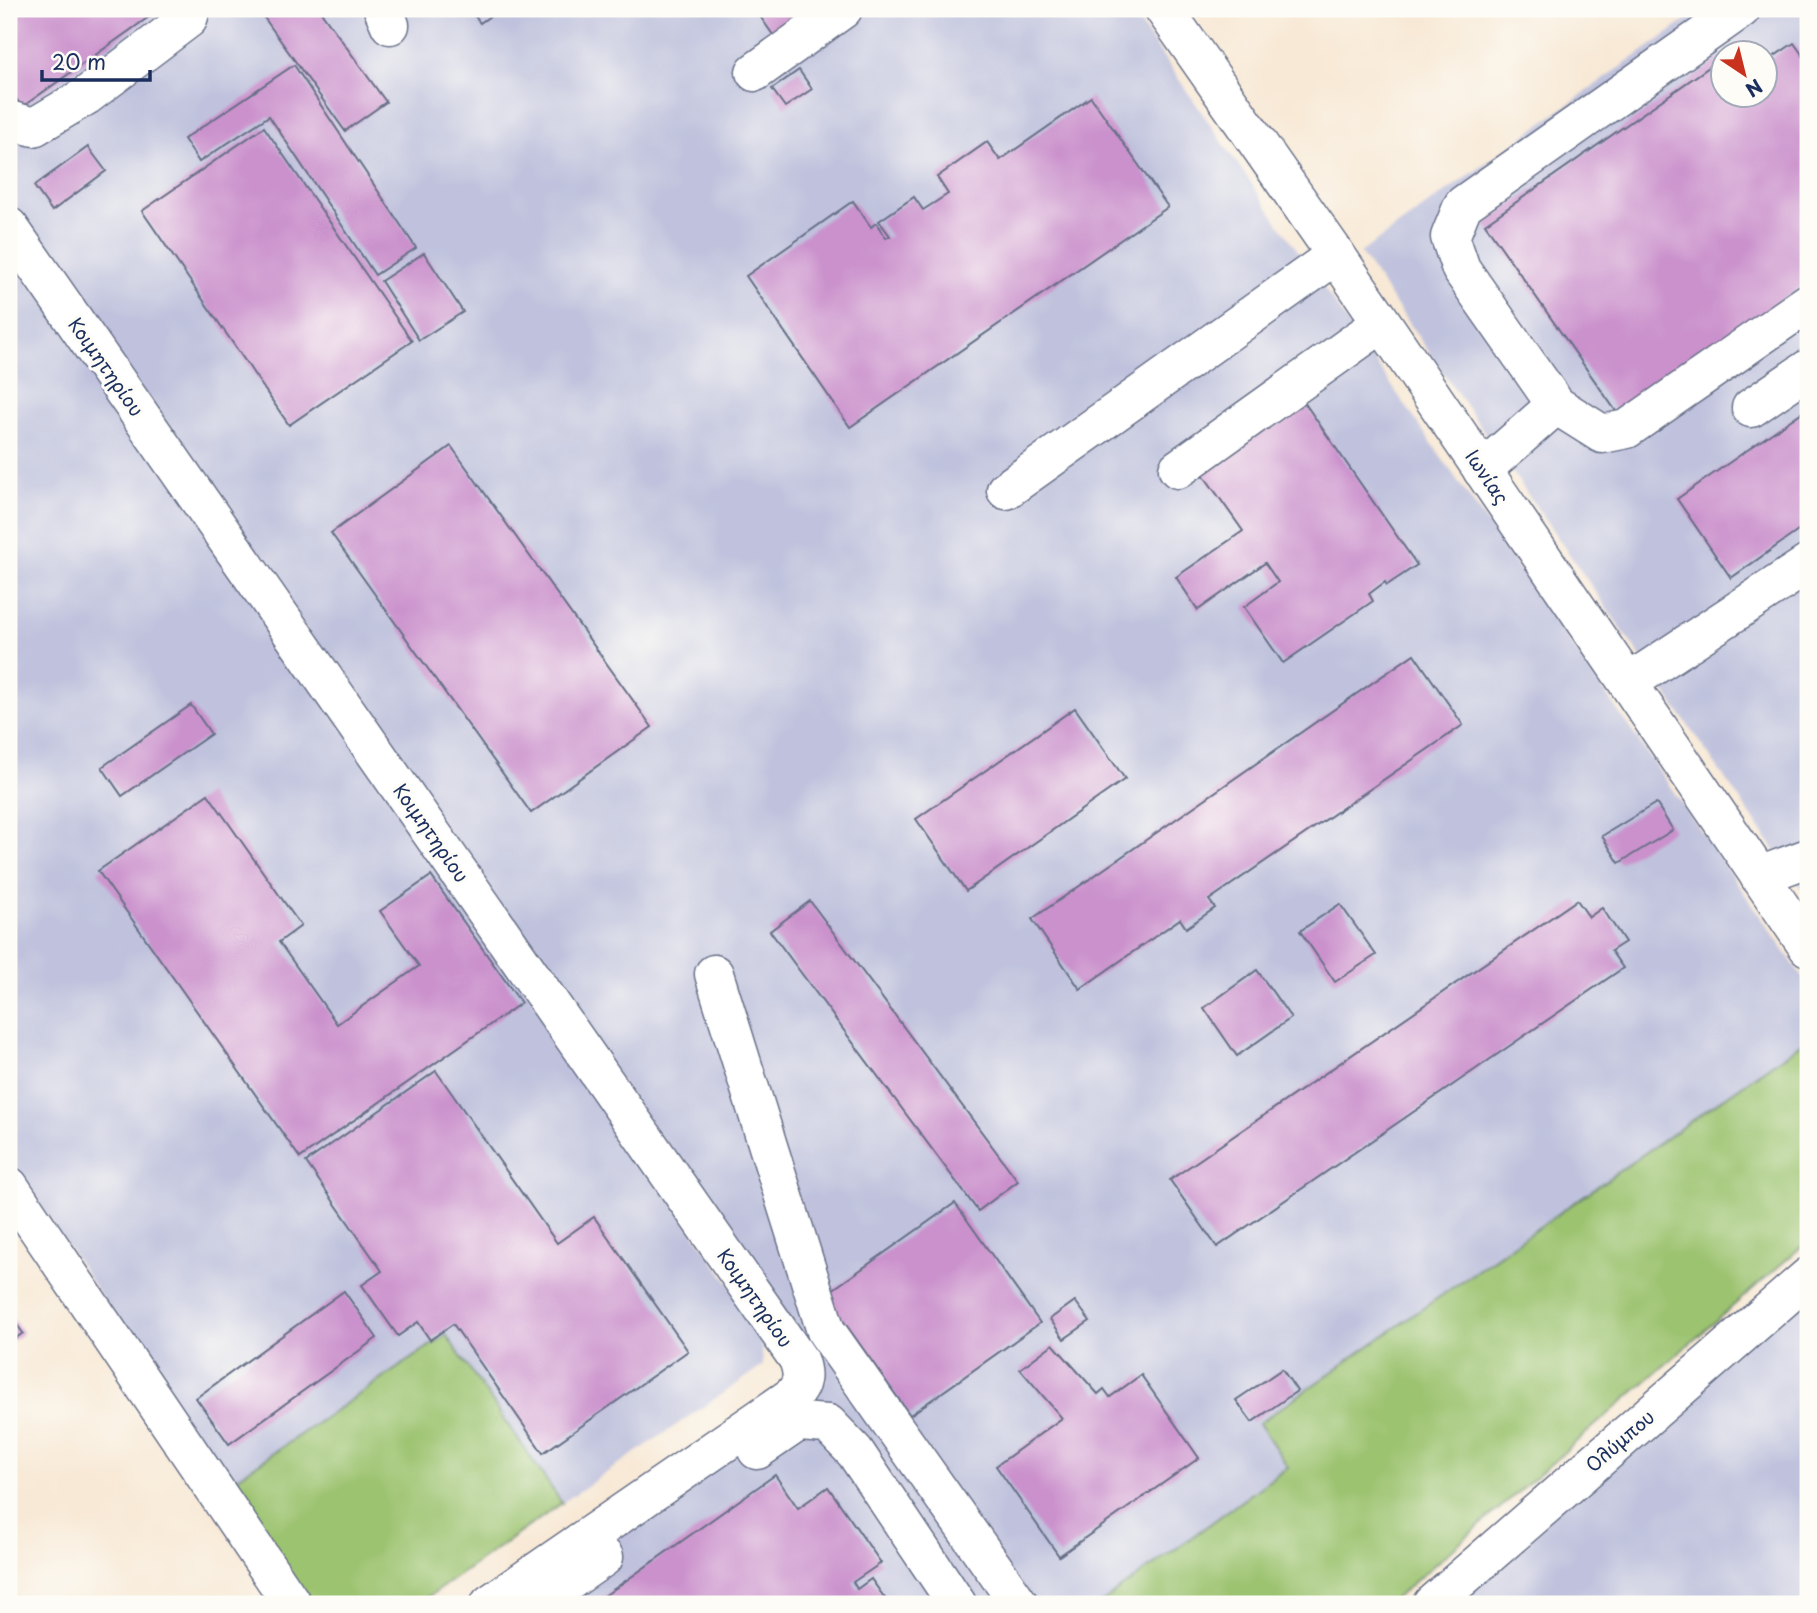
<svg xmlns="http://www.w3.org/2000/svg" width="1817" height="1613" font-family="'Playpen Sans',sans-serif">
<rect width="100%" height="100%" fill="#fdfcf7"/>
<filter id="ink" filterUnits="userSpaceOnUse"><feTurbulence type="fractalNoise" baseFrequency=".0143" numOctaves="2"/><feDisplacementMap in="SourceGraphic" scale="14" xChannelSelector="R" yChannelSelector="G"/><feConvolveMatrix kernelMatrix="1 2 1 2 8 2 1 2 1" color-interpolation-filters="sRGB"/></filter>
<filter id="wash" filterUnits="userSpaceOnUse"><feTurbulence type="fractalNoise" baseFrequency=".00686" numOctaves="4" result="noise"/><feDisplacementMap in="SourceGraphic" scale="28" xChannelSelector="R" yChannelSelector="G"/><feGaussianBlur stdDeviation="1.57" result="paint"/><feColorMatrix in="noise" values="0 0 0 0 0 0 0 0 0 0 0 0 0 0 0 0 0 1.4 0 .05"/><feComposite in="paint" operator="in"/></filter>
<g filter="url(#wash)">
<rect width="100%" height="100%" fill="#f8e9d6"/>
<!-- industrial -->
<g fill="#c0c2dd" fill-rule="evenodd">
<path d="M9,9H1130L1808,985V1039L1260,1423L1289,1466L1100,1604H501L828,1379L9,206Z"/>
<path d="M1702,9H1808V898L1360,253ZM1722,52H1764V94H1722Z"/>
<path d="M9,238L761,1330L763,1366L562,1503L446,1336L228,1484L9,1160Z"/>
<path d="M1808,1288V1604H1447Z"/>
</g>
<!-- green -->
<g fill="#9cc36f" stroke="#5c7966" stroke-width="2">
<path d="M1808,1039V1241L1389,1604H1100L1288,1467L1259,1423Z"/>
<path d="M446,1335L562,1503L418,1604H308L228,1484Z"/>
</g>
<g id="blocks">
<!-- building -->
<g fill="#ca91cc">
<path d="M9,9H160L22,107L9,89Z"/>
<path d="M258,9H319L386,102L345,131Z"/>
<path d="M470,9H500L480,23Z"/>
<path d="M755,9H830L780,45Z"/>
<path d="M1794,43L1808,63V281L1618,414L1485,224L1722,58V94H1764V63Z"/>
<path d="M294,65L416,248L375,275L269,116L199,162L184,139Z"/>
<path d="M799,70L812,89L785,107L772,89Z"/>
<path d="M1091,97L1168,207L850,427L746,276L853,201L871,227L876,223L886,238L890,236L879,221L914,197L923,210L948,194L937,177L987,142L1000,160Z"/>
<path d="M264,127L412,341L289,425L142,211Z"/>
<path d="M88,147L106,171L52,211L34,186Z"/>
<path d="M424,253L463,312L419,340L381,281Z"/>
<path d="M1304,402L1417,565L1387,585L1385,582L1369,594L1373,601L1283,663L1244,607L1278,582L1265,563L1198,610L1176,577L1243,531L1202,473Z"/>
<path d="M1808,408V524L1731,578L1677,499Z"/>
<path d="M451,446L652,727L531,813L331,533Z"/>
<path d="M1414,654L1463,725L1209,900L1215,908L1186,928L1180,919L1080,989L1032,919Z"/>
<path d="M191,705L211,734L122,796L102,767Z"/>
<path d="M1075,708L1125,779L966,891L916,819Z"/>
<path d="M208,794L301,926L279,942L337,1024L419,966L380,911L431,876L521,1003L300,1158L98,871Z"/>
<path d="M1656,803L1673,830L1619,863L1602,836Z"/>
<path d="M1577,900L1589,917L1602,908L1625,942L1611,951L1623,968L1217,1247L1170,1180Z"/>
<path d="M810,901L1018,1181L978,1211L770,931Z"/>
<path d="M1340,904L1376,955L1335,982L1300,931Z"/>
<path d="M1257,970L1291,1018L1237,1056L1204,1008Z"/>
<path d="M436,1071L557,1243L594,1217L688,1351L543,1453L453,1324L430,1340L418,1322L398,1336L362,1285L382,1271L306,1162Z"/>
<path d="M955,1203L1040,1323L910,1415L825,1295Z"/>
<path d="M344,1291L377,1338L229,1444L196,1398Z"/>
<path d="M1075,1301L1090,1321L1064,1339L1050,1319Z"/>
<path d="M9,1314L23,1333L9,1343Z"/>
<path d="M1053,1344L1098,1394L1104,1389L1110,1397L1141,1375L1199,1458L1059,1556L996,1466L1062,1418L1020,1369Z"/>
<path d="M1282,1369L1297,1391L1252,1422L1236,1400Z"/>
<path d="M775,1475L798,1508L828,1487L881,1563L853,1582L857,1589L871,1579L889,1604H593Z"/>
</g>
</g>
</g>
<g filter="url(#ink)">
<use href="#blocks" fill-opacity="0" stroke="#687088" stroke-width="2"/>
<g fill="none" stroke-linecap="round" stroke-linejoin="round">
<defs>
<g id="minor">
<path d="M383,9L390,25"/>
<path d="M1164,9L1336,255L1808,947"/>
<path d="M1741,9L1463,205L1450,237L1461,269L1556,405L1602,434L1627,429L1808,303"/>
<path d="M755,72L843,9"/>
<path d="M9,120L34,127L86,96L188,19L191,9"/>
<path d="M9,227L798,1359C804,1375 803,1385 791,1397L490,1604"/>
<path d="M1751,408L1808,369"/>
<path d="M1178,469L1382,323"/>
<path d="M1482,470L1556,405"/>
<path d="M1006,490L1336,255"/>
<path d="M1628,683L1808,564"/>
<path d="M1759,876L1808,858"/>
<path d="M714,974L826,1331L1019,1604"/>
<path d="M9,1186L292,1604"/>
<path d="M757,1450L798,1422L828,1424L855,1452L957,1604"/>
<path d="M555,1604L562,1586L604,1557"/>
<path d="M1432,1604L1808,1277"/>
</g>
</defs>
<!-- minor casing -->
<use href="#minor" stroke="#687088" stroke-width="41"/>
<!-- minor -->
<use href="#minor" stroke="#fff" stroke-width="38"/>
</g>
</g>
<g text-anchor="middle" stroke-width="6" stroke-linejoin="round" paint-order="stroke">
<!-- street labels -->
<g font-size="19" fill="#1b2f5e" stroke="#fdfcf7">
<text transform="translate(106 367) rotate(55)" y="7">Κοιμητηρίου</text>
<text transform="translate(1487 477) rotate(56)" y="7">Ιωνίας</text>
<text transform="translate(431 833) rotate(55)" y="7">Κοιμητηρίου</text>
<text transform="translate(755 1298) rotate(55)" y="7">Κοιμητηρίου</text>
<text transform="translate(1620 1441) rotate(-41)" y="7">Ολύμπου</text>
</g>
</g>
<!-- margin -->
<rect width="1817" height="1613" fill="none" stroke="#fdfcf7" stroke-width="35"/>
<!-- north arrow -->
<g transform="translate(1744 74) rotate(145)"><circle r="33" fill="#fdfcf7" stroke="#a3aaba" stroke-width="2"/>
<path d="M0-5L12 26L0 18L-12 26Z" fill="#c8321e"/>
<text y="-10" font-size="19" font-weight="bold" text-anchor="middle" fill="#1b2f5e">N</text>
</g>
<!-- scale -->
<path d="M42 70v10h108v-10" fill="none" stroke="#1b2f5e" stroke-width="3.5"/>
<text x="52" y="70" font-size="21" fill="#1b2f5e" stroke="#fdfcf7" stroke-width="5" paint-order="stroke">20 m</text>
</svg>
